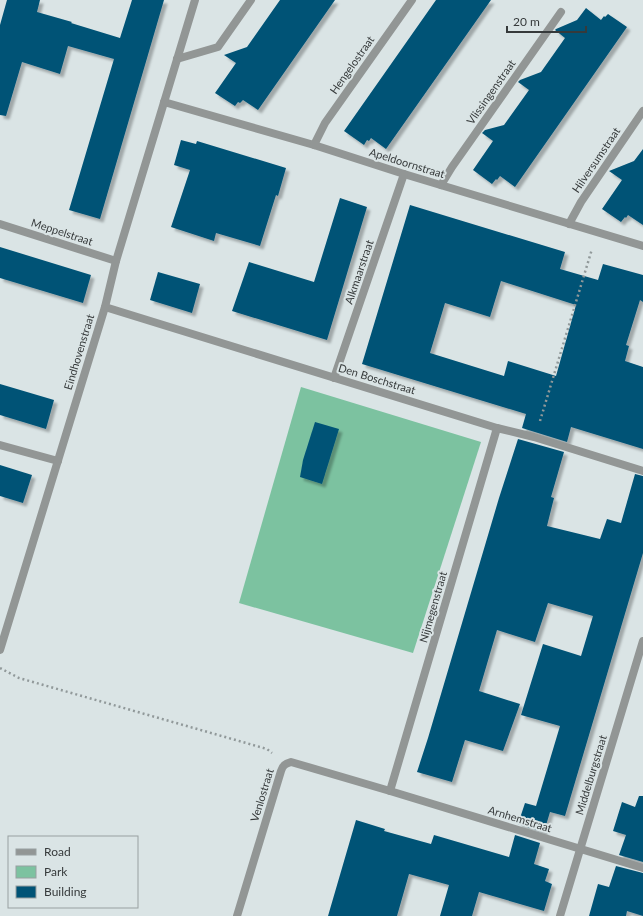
<svg xmlns="http://www.w3.org/2000/svg" width="643" height="916" font-family="Lato,sans-serif">
<defs>
<filter id="shadow"><feDropShadow dx="3.5" dy="3.5" stdDeviation="1" flood-color="#0004"/></filter>
</defs>
<rect width="100%" height="100%" fill="#dae4e5"/>
<!-- green -->
<path fill="#7cc2a0" d="M301,387L481,442L413,653L239,603Z"/>
<!-- building -->
<g fill="#005376" fill-rule="evenodd" filter="url(#shadow)">
<path d="M7,0H40L37,12L72,22L71,23L120,38L132,0H164L100,219L69,210L114,59L68,46L60,74L22,62L6,116L0,115V25Z"/>
<path d="M280,0H335L258,110L243,100L240,103L238,102L235,106L215,93L236,63L224,55L247,47Z"/>
<path d="M436,0H491L386,149L371,138L369,141L367,140L364,145L344,131Z"/>
<path d="M586,8L601,20L604,16L605,17L608,14L627,27L515,187L500,176L497,180L496,179L492,184L473,170L493,141L482,133L485,130L504,125L529,90L518,82L520,80L541,72L565,38L555,30L556,29L577,20Z"/>
<path d="M181,140L196,144L197,141L286,168L278,196L276,195L260,246L216,233L214,241L171,227L190,170L174,165Z"/>
<path d="M643,149V225L628,215L626,218L625,217L621,222L602,209L622,180L609,171L634,161Z"/>
<path d="M340,198L367,207L327,340L232,311L249,262L314,282Z"/>
<path d="M410,205L565,252L560,269L598,280L603,264L643,275V302L640,300L626,345L629,346L625,361L643,367V449L571,427L567,442L522,428L526,414L362,364ZM501,281L576,305L556,376L508,361L504,376L430,353L445,303L490,317Z"/>
<path d="M0,247L91,275L83,303L0,278Z"/>
<path d="M158,272L200,284L192,313L150,300Z"/>
<path d="M0,384L54,400L46,429L0,415Z"/>
<path d="M315,422L339,429L322,484L300,477L303,460Z"/>
<path d="M518,439L564,452L551,497L554,498L547,526L600,539L607,519L621,523L635,474L643,476V553L565,816L550,812L544,832L518,824L525,803L536,806L560,726L521,715L543,644L581,656L593,616L548,603L535,642L497,630L479,691L520,704L503,751L465,740L452,782L417,772L428,738L499,498Z"/>
<path d="M0,465L32,475L23,503L0,496Z"/>
<path d="M639,796H643V862L619,855L626,835L613,831L622,802L635,807Z"/>
<path d="M356,820L385,829L384,831L431,844L434,835L509,857L515,835L540,843L534,864L549,869L545,881L552,884L544,911L479,892L472,916H440L449,885L409,874L397,916H328Z"/>
<path d="M616,866L643,873V916L627,911L626,916H589L598,884L609,887Z"/>
</g>
<g fill="none" stroke-linecap="round" stroke-linejoin="round">
<!-- path -->
<g stroke="#91999a" stroke-width="2.5" stroke-dasharray="2 3" stroke-linecap="butt">
<path d="M540,421L592,249"/>
<path d="M0,668L19,678L267,749L272,753"/>
</g>
<!-- minor -->
<g stroke="#929695" stroke-width="8">
<path d="M177,59L218,47L251,0"/>
<path d="M164,102L314,145L404,174L643,246"/>
<path d="M314,145L325,123L412,0"/>
<path d="M441,185L452,167L561,12"/>
<path d="M0,224L116,261"/>
<path d="M569,224L581,202L643,111"/>
<path d="M105,307L497,428L534,437L643,471"/>
<path d="M334,378L404,174"/>
<path d="M0,445L58,461"/>
<path d="M0,650L105,307L116,261L195,0"/>
<path d="M390,791L497,428"/>
<path d="M237,916L281,771C283,765 285,764 291,762L390,791L643,868"/>
<path d="M560,916L643,641"/>
</g>
</g>
<g text-anchor="middle" stroke-width="4" stroke-linejoin="round" paint-order="stroke">
<!-- street labels -->
<g font-size="11" fill="#363a3b" stroke="#dae4e5">
<text transform="translate(352 65) rotate(-55)" y="4">Hengelostraat</text>
<text transform="translate(491 92) rotate(-55)" y="4">Vlissingenstraat</text>
<text transform="translate(596 160) rotate(-56)" y="4">Hilversumstraat</text>
<text transform="translate(407 163) rotate(17)" y="4">Apeldoornstraat</text>
<text transform="translate(62 232) rotate(18)" y="4">Meppelstraat</text>
<text transform="translate(359 272) rotate(-71)" y="4">Alkmaarstraat</text>
<text transform="translate(79 352) rotate(-73)" y="4">Eindhovenstraat</text>
<text transform="translate(377 379) rotate(17)" y="4">Den Boschstraat</text>
<text transform="translate(433 607) rotate(-74)" y="4">Nijmegenstraat</text>
<text transform="translate(591 775) rotate(-73)" y="4">Middelburgstraat</text>
<text transform="translate(262 795) rotate(-73)" y="4">Venlostraat</text>
<text transform="translate(520 819) rotate(17)" y="4">Arnhemstraat</text>
</g>
</g>
<!-- legend -->
<rect x="8" y="836" width="130" height="72" fill="#dae4e5" stroke="#98a0a1"/>
<rect x="16" y="849" width="20" height="6" fill="#929695" stroke="#98a0a1"/>
<text x="44" y="856" font-size="12" fill="#363a3b">Road</text>
<rect x="16" y="866" width="20" height="12" fill="#7cc2a0" stroke="#98a0a1"/>
<text x="44" y="876" font-size="12" fill="#363a3b">Park</text>
<rect x="16" y="886" width="20" height="12" fill="#005376" stroke="#98a0a1"/>
<text x="44" y="896" font-size="12" fill="#363a3b">Building</text>
<!-- scale -->
<path d="M507 26v6h79v-6" fill="none" stroke="#363a3b" stroke-width="2"/>
<text x="513" y="26" font-size="12" fill="#363a3b" stroke="#dae4e5" stroke-width="3" paint-order="stroke">20 m</text>
</svg>
